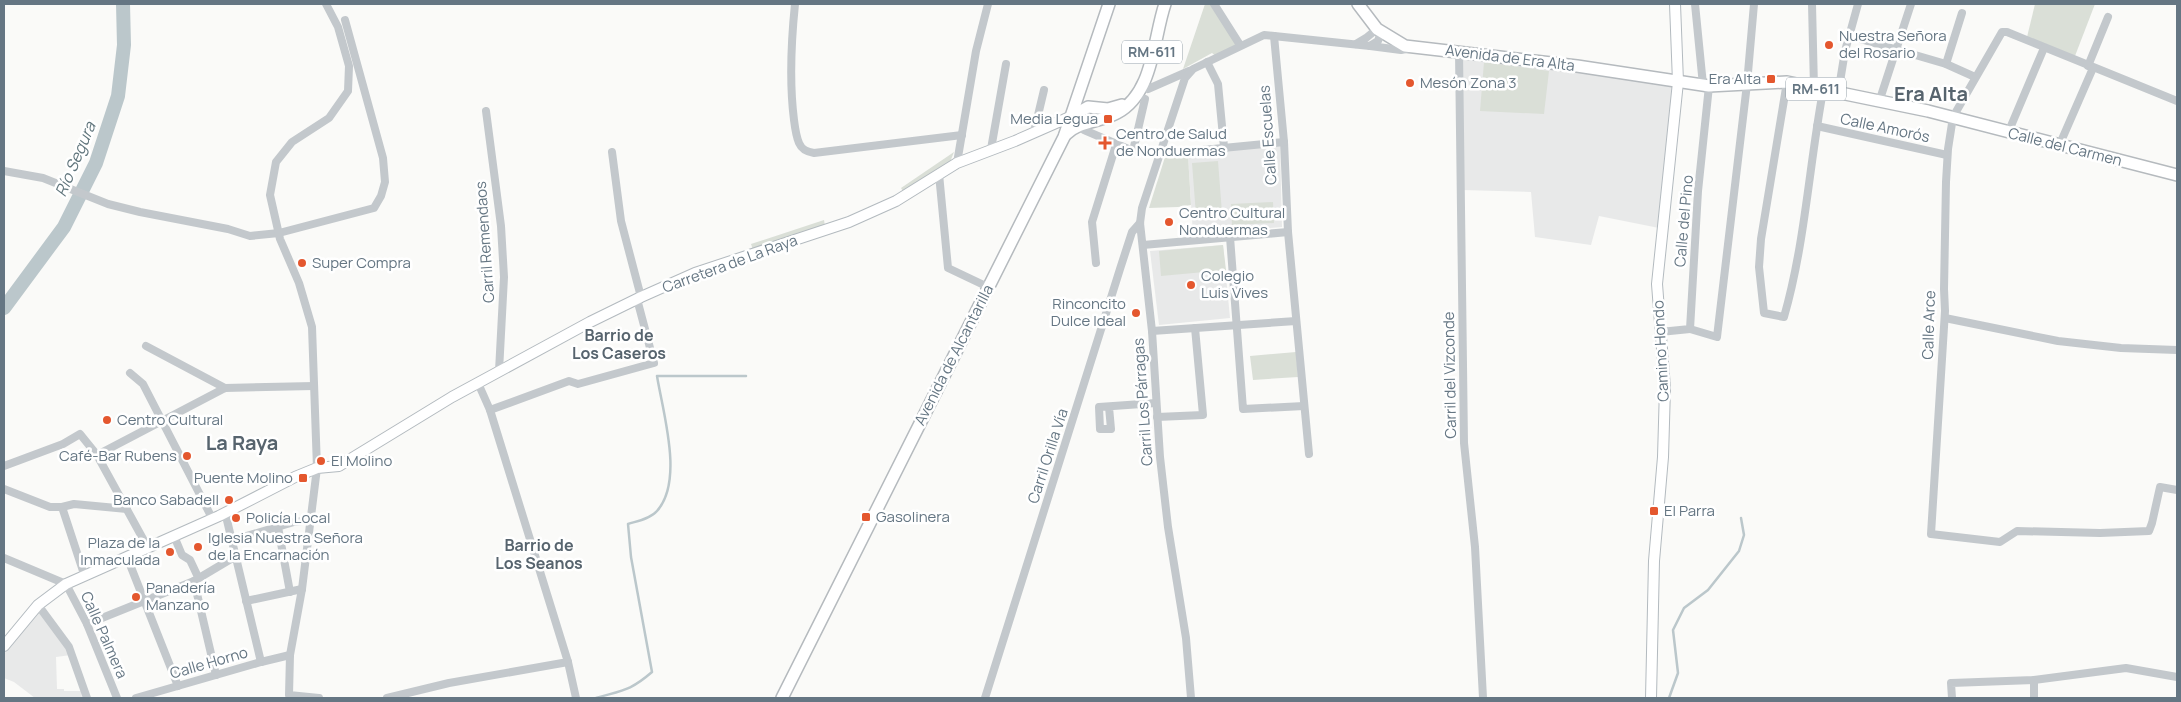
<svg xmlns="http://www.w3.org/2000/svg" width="2181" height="702" font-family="Manrope,sans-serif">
<rect width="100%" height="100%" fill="#fafaf8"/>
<!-- built -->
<g fill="#e8e9e9">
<path d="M1461,52L1678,82L1664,229L1599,216L1591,245L1535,237L1531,192L1462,190Z"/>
<path d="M1280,145L1282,227L1193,235L1188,155Z"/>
<path d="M1223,245L1230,318L1159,325L1150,251Z"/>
<path d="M38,612L53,625L71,655L56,657L57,689H64V691H81L82,698H35L14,682L4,678V654Z"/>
</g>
<!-- green -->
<g fill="#dadfd7">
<path d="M1205,4H1214L1240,45L1217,57L1212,53L1183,69Z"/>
<path d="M2035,4H2095L2075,56L2027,37Z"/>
<path d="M1484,62L1549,71L1544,114L1480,111Z"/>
<path d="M954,152L950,162L904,193L901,188Z"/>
<path d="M1188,155L1191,205L1178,207L1149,208L1165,157Z"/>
<path d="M1218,161L1222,213L1196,215L1192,163Z"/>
<path d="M1273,202L1274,223L1232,225L1231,204Z"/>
<path d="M824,220L825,226L753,250L751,244Z"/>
<path d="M1223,245L1226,270L1161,276L1159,251Z"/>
<path d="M1296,352L1298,377L1253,380L1250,356Z"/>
</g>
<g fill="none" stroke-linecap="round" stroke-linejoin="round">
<!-- stream -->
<g stroke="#bbc7cb" stroke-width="2.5">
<path d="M596,698C623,690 630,691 652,672L631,557L628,524C637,521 650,519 657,511C684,481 663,413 657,376H746"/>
<path d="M1669,698L1678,673L1673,630L1684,608L1708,590L1739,551L1744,535L1741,518"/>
</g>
<!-- river -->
<path stroke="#bbc7cb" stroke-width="14" d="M4,308L64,227L96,163L118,96L124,45L123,4"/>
<defs>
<g id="secondary">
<path d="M4,646L38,605L66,584L219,516L295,477L317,468L339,466L452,397L590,322L641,297L695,273L849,222L896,201L957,163L1015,141L1072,116"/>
<path d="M1651,698L1654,561L1663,457L1665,388L1657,284L1678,82L1675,4"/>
</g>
<g id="primary">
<path d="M1358,4L1377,29L1405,46L1577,66L1709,86L1787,82L1928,111L2177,175"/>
<path d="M1072,116L1088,107L1108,109L1122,105"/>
<path d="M1065,135C1080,120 1099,123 1117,113C1154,93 1153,39 1165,4"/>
<path d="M782,698L1064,137L1109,4"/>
</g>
</defs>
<!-- secondary casing -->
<use href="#secondary" stroke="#b3babf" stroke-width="12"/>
<!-- primary casing -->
<use href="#primary" stroke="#b5babe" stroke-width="14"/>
<!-- street -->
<g stroke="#c3c8cc" stroke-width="8">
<path d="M795,4C791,43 789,81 794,120C795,128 796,136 799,143C802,150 807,152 814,153L962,135"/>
<path d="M1214,4L1240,45"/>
<path d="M1695,4L1703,85"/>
<path d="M1812,4L1814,88"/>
<path d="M1274,36L1284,142L1288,232L1309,454"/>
<path d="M1850,36L1946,64L1975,77"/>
<path d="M1356,44L1366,38L1377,29"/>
<path d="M1370,46L1401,50L1410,48"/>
<path d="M1459,52L1464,443L1475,547L1483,698"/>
<path d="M1207,62L1218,84L1224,147"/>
<path d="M1946,64L1962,13"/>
<path d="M2088,66L2108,17"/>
<path d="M1787,82L1761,239L1759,267L1764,313L1784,317C1805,244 1809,166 1823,91"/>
<path d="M1148,89L1189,71"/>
<path d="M1838,94L1845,51L1858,4"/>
<path d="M2177,101L2007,32H2002L1953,117L1948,149L1946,182L1944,289L1945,311L1931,534L2000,542L2017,531L2100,533L2149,531L2152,523L2160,487L2177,490"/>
<path d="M1879,102L1911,4"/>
<path d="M486,111L501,226L504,277L499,371"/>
<path d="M1077,125L1084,130L1133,151L1145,99"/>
<path d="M1817,126L1947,155"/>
<path d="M1034,132L1044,90"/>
<path d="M2008,133L2044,48"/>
<path d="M2059,146L2093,68"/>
<path d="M991,149L1006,64"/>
<path d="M612,152L621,221L641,297"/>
<path d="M1161,154L1284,142"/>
<path d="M957,163L976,51L988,4"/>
<path d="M4,171L43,178L108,204L140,212L228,229L250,236L279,233L374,208L381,196L385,182L383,158L345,20"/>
<path d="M939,174L948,268L988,287"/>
<path d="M1230,237L1243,409L1304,406"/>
<path d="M1143,245L1288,232"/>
<path d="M1096,263L1092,222L1116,145"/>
<path d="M1945,318L2058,341L2121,348L2177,350"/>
<path d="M1690,329L1717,337L1747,84L1754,4"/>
<path d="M1152,331L1296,321"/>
<path d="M1660,332L1690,329L1698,191L1709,86"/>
<path d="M146,346L225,388"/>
<path d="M130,373L143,384L212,518"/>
<path d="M1109,407L1111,429H1100L1099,407L1156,403"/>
<path d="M490,410L569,381L578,384L654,363L637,299"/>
<path d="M1157,417L1203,415L1195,328"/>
<path d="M97,455L225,388L314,386"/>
<path d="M4,466L63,444L80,434L97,455L148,548"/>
<path d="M4,489L50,507H62L74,504L127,509"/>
<path d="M62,507L84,574"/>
<path d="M225,512L261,662"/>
<path d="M278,527L290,592"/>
<path d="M174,536L182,555L190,560L198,577"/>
<path d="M233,540L294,522L311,520"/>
<path d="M127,557L178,686"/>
<path d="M4,558L66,584L87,624L117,698"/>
<path d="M194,581L216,675"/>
<path d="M246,601L302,589"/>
<path d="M38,605L69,647L87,698"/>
<path d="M87,624L194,581L236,556"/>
<path d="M568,662L576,698"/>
<path d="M136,698L261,662L290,655"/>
<path d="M319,698L289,695L290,655L302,589L317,468L312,327L299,283L280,239L270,195L276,162L292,142L329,118L348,91L349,66L338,27L326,4"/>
<path d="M387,698L449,683L568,662L490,410L478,383"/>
<path d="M985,698L1120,269L1132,232L1140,223"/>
<path d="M1191,698L1186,638L1168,527L1160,457L1152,331L1140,223L1142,208L1185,78L1193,69L1264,35L1370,46L1378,41L1381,32"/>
<path d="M1952,698L1951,683L2034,680L2126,668L2177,677"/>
<path d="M2034,698V680"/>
</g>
<!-- secondary -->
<use href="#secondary" stroke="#fff" stroke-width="10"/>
<!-- primary -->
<use href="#primary" stroke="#fff" stroke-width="11"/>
</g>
<!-- markers -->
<g fill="#e4572e" stroke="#fff" stroke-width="2">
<circle cx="1829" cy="45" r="5"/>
<rect x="1766" y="74" width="10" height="10" rx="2.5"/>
<circle cx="1410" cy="83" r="5"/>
<rect x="1103" y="114" width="10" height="10" rx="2.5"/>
<path d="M1102.5 135.5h5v5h5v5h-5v5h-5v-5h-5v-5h5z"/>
<circle cx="1169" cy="222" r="5"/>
<circle cx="302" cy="263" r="5"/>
<circle cx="1191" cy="285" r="5"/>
<circle cx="1136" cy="313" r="5"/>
<circle cx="107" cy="420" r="5"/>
<circle cx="187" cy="456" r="5"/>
<circle cx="321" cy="461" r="5"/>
<rect x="298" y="473" width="10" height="10" rx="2.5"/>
<circle cx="229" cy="500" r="5"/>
<rect x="1649" y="506" width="10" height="10" rx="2.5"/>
<rect x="861" y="512" width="10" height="10" rx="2.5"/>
<circle cx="236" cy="518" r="5"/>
<circle cx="198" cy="547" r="5"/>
<circle cx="170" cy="552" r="5"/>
<circle cx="136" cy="597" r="5"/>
</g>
<g text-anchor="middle" stroke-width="5" stroke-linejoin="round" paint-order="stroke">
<!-- shield labels -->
<g fill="#fff" stroke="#939fa8" stroke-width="1">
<rect x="1122" y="40.5" width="60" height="23" rx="4"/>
<rect x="1786" y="77.5" width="60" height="23" rx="4"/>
</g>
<g font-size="14" font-weight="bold" fill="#657683">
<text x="1152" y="57">RM-611</text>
<text x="1816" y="94">RM-611</text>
</g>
<!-- poi labels -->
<g font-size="15" fill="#657683" stroke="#fff" text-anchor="start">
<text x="1839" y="41">Nuestra Señora<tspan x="1839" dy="17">del Rosario</tspan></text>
<text x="1761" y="84" text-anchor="end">Era Alta</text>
<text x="1420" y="88">Mesón Zona 3</text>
<text x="1098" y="124" text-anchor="end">Media Legua</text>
<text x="1116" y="139">Centro de Salud<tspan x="1116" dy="17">de Nonduermas</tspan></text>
<text x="1179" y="218">Centro Cultural<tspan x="1179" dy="17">Nonduermas</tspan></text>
<text x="312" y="268">Super Compra</text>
<text x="1201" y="281">Colegio<tspan x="1201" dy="17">Luis Vives</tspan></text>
<text x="1126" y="309" text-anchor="end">Rinconcito<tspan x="1126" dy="17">Dulce Ideal</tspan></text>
<text x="117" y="425">Centro Cultural</text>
<text x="177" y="461" text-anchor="end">Café-Bar Rubens</text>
<text x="331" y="466">El Molino</text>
<text x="293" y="483" text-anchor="end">Puente Molino</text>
<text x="219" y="505" text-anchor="end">Banco Sabadell</text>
<text x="1664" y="516">El Parra</text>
<text x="876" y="522">Gasolinera</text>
<text x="246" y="523">Policía Local</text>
<text x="208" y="543">Iglesia Nuestra Señora<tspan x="208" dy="17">de la Encarnación</tspan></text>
<text x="160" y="548" text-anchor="end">Plaza de la<tspan x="160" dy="17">Inmaculada</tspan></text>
<text x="146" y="593">Panadería<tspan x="146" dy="17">Manzano</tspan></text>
</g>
<!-- street labels -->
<g font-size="15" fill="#657683" stroke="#fff">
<text transform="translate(1510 58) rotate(7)" y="5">Avenida de Era Alta</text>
<text transform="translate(1885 128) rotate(12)" y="5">Calle Amorós</text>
<text transform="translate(1268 135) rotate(-94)" y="5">Calle Escuelas</text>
<text transform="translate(2065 147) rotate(14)" y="5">Calle del Carmen</text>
<text transform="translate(1684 221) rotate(-85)" y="5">Calle del Pino</text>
<text transform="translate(485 242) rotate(-94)" y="5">Carril Remendaos</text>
<text transform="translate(730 264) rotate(-20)" y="5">Carretera de La Raya</text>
<text transform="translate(1929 325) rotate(-88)" y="5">Calle Arce</text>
<text transform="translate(1661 351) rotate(-93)" y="5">Camino Hondo</text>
<text transform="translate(954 355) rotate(-63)" y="5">Avenida de Alcantarilla</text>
<text transform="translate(1450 375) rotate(-91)" y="5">Carril del Vizconde</text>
<text transform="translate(1143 402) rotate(-94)" y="5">Carril Los Párragas</text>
<text transform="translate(1048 456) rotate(-72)" y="5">Carril Orilla Vía</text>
<text transform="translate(104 635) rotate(66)" y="5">Calle Palmera</text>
<text transform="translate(209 663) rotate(-16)" y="5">Calle Horno</text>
</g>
<!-- water labels -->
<g font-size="16" font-style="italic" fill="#60757c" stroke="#fff">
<text transform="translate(75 159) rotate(-67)" y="6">Río Segura</text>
</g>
<!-- neighbourhood labels -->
<g font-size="16" font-weight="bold" fill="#57646e" stroke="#fff">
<text x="619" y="341">Barrio de<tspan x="619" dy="18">Los Caseros</tspan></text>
<text x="539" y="551">Barrio de<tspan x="539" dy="18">Los Seanos</tspan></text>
</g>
<!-- district labels -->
<g font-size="20" font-weight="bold" fill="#57646e" stroke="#fff">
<text x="1931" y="101">Era Alta</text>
<text x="242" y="450">La Raya</text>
</g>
</g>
<!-- border -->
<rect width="2181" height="702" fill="none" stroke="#657683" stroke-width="10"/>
</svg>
